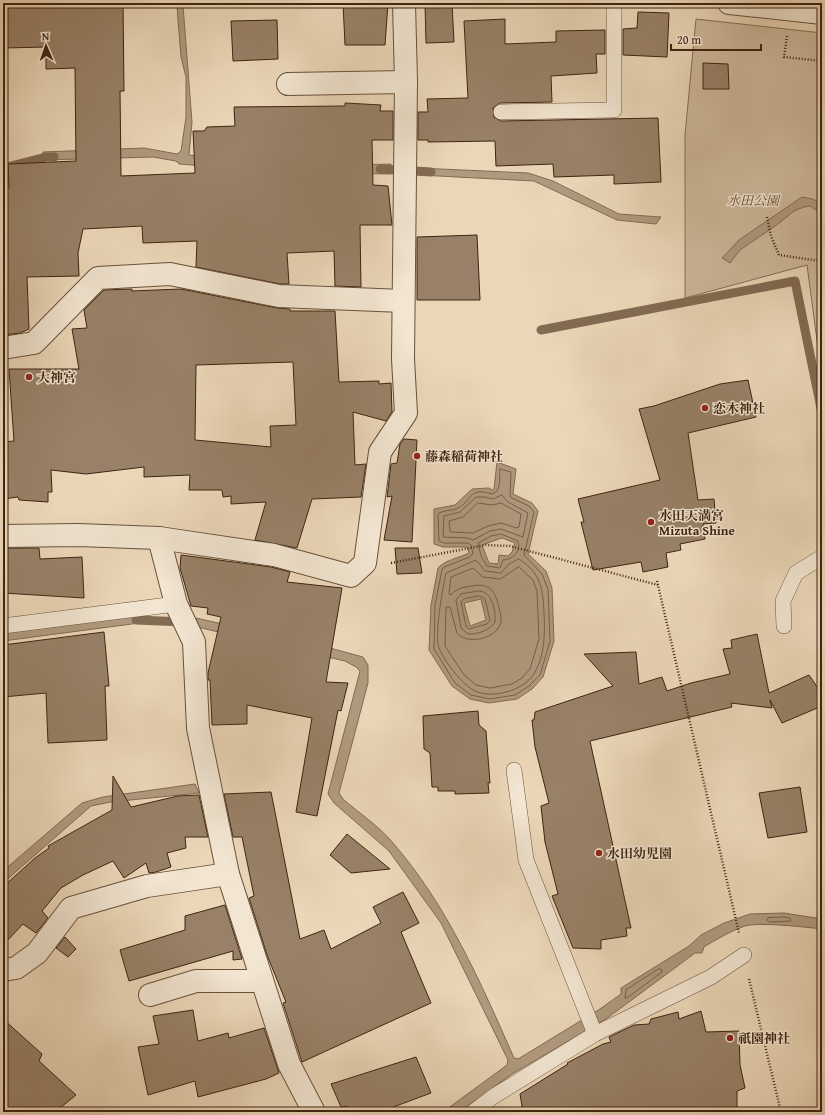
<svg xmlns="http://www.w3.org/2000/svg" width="825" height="1115" font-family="'Gentium Book Plus','Noto Serif JP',serif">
<rect width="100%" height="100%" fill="#ebd7b8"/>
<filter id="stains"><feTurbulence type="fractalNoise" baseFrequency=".005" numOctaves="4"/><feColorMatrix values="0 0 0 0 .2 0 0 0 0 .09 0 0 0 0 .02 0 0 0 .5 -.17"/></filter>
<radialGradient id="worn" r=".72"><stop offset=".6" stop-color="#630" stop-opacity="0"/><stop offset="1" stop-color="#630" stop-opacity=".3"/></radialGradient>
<!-- green -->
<path fill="#ceb99c" stroke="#866e56" d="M696,19L822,33V363H820L807,265L685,298V135Z"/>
<!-- water -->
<g fill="#b09a7f" stroke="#826b53" fill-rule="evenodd">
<path d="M183,6L192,122L189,155L322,166L391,164V174L281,172L179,164L176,161L153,157L42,160L43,152L144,148L177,154L181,151L186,117V77L181,57L177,7Z"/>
<path d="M419,168L528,173L553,181L619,214L661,217L656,224L617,220L534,181L419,175Z"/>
<path d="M802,197L812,199L822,203V214L810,206L804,207L794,211L778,224L740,250L730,263L722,258L739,240Z"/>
<path d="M497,462L516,469L513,494L532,503L538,511L528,554L546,571L552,588L554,641L543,677L532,689L517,699L489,703L470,699L452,686L429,650L431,605L438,568C445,560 459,558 469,553L467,547H443L434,544V509L455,505L472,489L489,488L492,490L494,489ZM502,538L515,543L512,552L508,556L499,555L498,564L489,563L482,545ZM481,599L486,620L470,626L464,603Z"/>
<path d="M146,614L147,622L3,641V631Z"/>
<path d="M196,618L330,648L363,657L368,665V683L339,793L343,799C359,813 379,826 393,843C447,905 481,983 514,1058L518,1059L600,1009L621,994V988L689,946L701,935L724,923L750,914L784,913L822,919V929C805,927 760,922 745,926C731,931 717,939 704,947L702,953H695L606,1019L512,1074L459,1112H443L507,1065L508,1060L441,923L389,851L334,803L328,794L360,671L356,667L345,661L197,627Z"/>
<path d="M195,784L199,793L111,802L91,806L3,883V871L82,803L103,797Z"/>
</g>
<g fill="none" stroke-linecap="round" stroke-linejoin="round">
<!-- shore -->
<g stroke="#775f48" stroke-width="1">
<path d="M500,469L511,472L510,497L529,506L534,512L524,555L542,574L548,589L550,641L540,675L529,686L515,695L490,699L471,695L455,683L434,649L435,605L442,570L444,567L470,557L473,553L471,545L468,543H444L439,541L438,514C443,510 450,511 456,509C473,502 467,486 492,494C502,491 499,478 500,469Z"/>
<path d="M502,495L508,502L528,513L523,537L501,529L490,531L473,540L468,538L443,537L444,516L460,512L476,497H485L493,499Z"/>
<path d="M478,503L492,505L501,503L521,514L519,527L517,528L501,523L488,526L473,533L450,532L449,521L463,517Z"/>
<path d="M501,534L518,541C521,552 513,559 503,560L500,568L487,566L481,556L478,543L491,536Z"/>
<path d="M519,559C541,573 543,589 544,613C545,631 545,656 535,672C525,691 491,700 473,690C461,683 444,661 439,648C434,635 443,587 446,573L476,560L485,571L501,573L508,565Z"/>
<path d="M519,567L533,580L537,591L539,639L530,669L522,678L512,684L490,688L476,685L464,675L445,646L446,607H450L457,633C467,645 494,639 500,625C503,618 499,611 498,604C494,589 488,583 472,586C467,587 461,587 457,590C454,591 453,594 450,595L449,593L451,577L473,568L483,577L500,579Z"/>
<path d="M479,591C492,591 496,611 495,622C491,630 476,635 468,634L461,628L456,600L461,594Z"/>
<path d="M480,596L485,599L490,620L487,624L469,629L466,626L461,602L464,599Z"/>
<path d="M784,917L790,918L791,921L769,922L767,920L768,918Z"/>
<path d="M659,969L662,970V972L627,998H625L626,990Z"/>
</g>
<!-- stream -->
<g stroke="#826b53" stroke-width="9">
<path d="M3,168L46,157H54"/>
<path d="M380,169L431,172"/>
<path d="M541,330L795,281L822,413"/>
<path d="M136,620L185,622"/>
</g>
</g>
<!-- building -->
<g fill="#988168" stroke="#3e2411" fill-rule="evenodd">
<path d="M3,3H123L124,91H120L121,176L195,173L193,131H204L207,127L235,126L234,107L345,106V103L381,105L380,111H393V140H372L373,185L388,186L392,225H360L361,287L335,286L334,251L287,253L289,284H280L196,267L197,241L143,243L142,226L83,229L78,253L79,276L27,277L29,329L20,333L3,335V188H9L8,164L76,161L75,68L46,69V47L3,48Z"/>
<path d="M343,3H388L385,45H345Z"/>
<path d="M425,3H452L454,42L426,43Z"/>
<path d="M638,12L669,13L667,57L623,55V29L637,28Z"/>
<path d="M505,19V44L556,42V31L605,30V54H596L597,73L551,76L552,102L500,103L493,108L494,117L501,121L658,118L661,182L614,184V175L554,177L553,164L496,166L495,141L428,142V140H418V112H428L427,99L468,98L464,21Z"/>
<path d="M277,20L278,59L233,61L231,21Z"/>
<path d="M703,63L728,64L729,89H703Z"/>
<path d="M477,235L480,300H417V237Z"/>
<path d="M132,289V291L181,289L277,308L290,309V311H335L339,382L379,381V384L391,383L392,412L386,421L353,412L355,465L366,464L361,497L312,499L297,548L255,540L266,502L231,504V496L223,497L222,490H189L190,475L144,477V467L86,474L51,470L52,492H48V502L19,500L18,497L3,499V442L14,441L9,369H79L72,329L87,328L84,310L104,290ZM293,362L296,425L270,426L271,447L195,440L196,365Z"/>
<path d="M748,380L756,417L688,433L698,500L714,499L716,523L703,524L705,539L680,544L681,550L666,553L668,567L643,572L641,562L593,570L581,522H584L578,499L660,480L639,409L654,406L720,384Z"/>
<path d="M404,439L417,440L412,542L384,540L392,496L387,497L391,464L397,463L400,444Z"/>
<path d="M3,548H39L40,559L82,557L84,598L3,593Z"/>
<path d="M395,548H418L422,573L397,574Z"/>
<path d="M181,555L271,567L290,572L287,582L342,588L326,682L348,683L341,711L338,710L317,816L296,812L312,718L247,705V724L212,725L210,680H208V673L221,617L207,614L208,608L191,606L180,568Z"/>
<path d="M104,632L109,686H105L107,740L48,743L46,693L3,697V645Z"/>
<path d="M757,634L769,693L809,675L822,694V706L782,723L770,700L772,708L731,703L732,707L590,741L631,928H626L627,936L601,940V949L573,948L552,896L558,894L545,842L541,806L549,803L535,747L532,720H534L535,712L613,686L584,654L636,652L639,684L662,677L667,691L691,683L730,674L723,649L732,648L731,640Z"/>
<path d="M478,711L479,725L486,731L490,783H488L489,793L455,794V791H438V787H432L430,753L424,749L423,716Z"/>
<path d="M113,776L131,807L178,796L199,795L208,837H185L186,848L167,853L171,867L156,872L149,873L146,863L124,878L113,861L83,875L61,888L42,911L48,918L36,933L23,924L3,945V887L35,858L49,848L48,846L112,810Z"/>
<path d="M800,787L807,832L768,838L759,793Z"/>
<path d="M271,792L300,939L324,930L331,949L381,923L373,907L403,892L419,923L401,932L431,1003L302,1062L283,1003L286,1002L267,955L249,898L254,896L242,837H233L224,794Z"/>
<path d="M347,834L390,869L351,873L330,855Z"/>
<path d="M225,905L242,959L233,960V951L129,981L120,950L185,930V916Z"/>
<path d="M65,937L76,949L68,957L56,948Z"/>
<path d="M193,1010L198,1041L228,1033L229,1038L264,1028L279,1073L266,1079L198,1097L195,1081L148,1095L138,1047L159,1044L153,1016Z"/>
<path d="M701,1011L706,1032L739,1031L740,1065L745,1088L737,1091V1112H523L520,1094L568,1064L567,1063L603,1044L611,1042L609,1037L634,1025L649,1024L651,1019L678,1012L679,1019Z"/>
<path d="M3,1019L42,1054L39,1061L76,1095L55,1112H3Z"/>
<path d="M416,1057L431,1093L380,1112H351L347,1106L341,1107L331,1084Z"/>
</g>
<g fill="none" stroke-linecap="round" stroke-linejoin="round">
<defs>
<g id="lane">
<path d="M501,112L614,110V3"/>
<path d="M3,626L176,604"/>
<path d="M784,626L783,601L796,573L822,557"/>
<path d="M514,770L526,860L595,1034"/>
<path d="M473,1112L494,1096L595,1034L711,977L744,955"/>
</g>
<g id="street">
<path d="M729,3L822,13"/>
<path d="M288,84L406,82"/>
<path d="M3,348L34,343L98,278L170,274L279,296L403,301"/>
<path d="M3,536L78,535L159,538L274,555L351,576L365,563L380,452L406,413L403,359L406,82L404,3"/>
<path d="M159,538L176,604L194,642L198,728L228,874L289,1064L314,1112"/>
<path d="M3,970L16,968L37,953L71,908L147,886L228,874"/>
<path d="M150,995L196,981H262"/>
</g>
</defs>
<!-- lane casing -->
<use href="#lane" stroke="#69513b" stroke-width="16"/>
<!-- street casing -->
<use href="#street" stroke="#69513b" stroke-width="24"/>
<!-- path -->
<g stroke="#3e2411" stroke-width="2.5" stroke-dasharray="1 2" stroke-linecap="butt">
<path d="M787,36L784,57L822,61"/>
<path d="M767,217L771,236L779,255L820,261L822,318"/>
<path d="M391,563L486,545L510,546L658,585"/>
<path d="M657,581L739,933"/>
<path d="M749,979L781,1112"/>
</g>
<!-- lane -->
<use href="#lane" stroke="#f2e5d1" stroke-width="15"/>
<!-- street -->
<use href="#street" stroke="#f2e5d1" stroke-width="22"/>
</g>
<!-- markers -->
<g fill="#8f2418" stroke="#f2e5d1" stroke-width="1.5">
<circle cx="29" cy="377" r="4"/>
<circle cx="705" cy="408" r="4"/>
<circle cx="417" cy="456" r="4"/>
<circle cx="651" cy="522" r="4"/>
<circle cx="599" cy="853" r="4"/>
<circle cx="730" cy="1038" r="4"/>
</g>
<g text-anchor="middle" stroke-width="3" stroke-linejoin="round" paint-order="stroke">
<!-- park labels -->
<g font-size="13" font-style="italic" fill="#624934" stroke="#f2e5d1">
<text x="753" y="205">水田公園</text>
</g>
<!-- poi labels -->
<g font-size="13" font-weight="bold" fill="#3e2411" stroke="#f2e5d1" text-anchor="start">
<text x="37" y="382">大神宮</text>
<text x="713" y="413">恋木神社</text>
<text x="425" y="461">藤森稲荷神社</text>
<text x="659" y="520">水田天満宮<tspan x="659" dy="15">Mizuta Shine</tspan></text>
<text x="607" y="858">水田幼児園</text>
<text x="738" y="1043">祇園神社</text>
</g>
</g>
<!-- margin -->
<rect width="825" height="1115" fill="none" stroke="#ebd7b8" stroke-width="16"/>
<rect x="4" y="4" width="817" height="1107" fill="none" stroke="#3e2411" stroke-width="2"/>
<rect x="8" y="8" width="809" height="1099" fill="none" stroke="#3e2411"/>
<!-- north arrow -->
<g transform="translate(46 46) rotate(358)" stroke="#f2e5d1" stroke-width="3" paint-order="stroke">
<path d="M0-3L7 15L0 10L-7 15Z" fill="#3e2411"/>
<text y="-6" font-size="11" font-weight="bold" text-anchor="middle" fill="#3e2411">N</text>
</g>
<!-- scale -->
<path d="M671 44v6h90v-6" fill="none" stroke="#3e2411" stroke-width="2"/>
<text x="677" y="44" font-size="12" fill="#3e2411" stroke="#f2e5d1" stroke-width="3" paint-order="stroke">20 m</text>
<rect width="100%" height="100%" filter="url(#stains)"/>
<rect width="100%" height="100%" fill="url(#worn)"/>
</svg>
